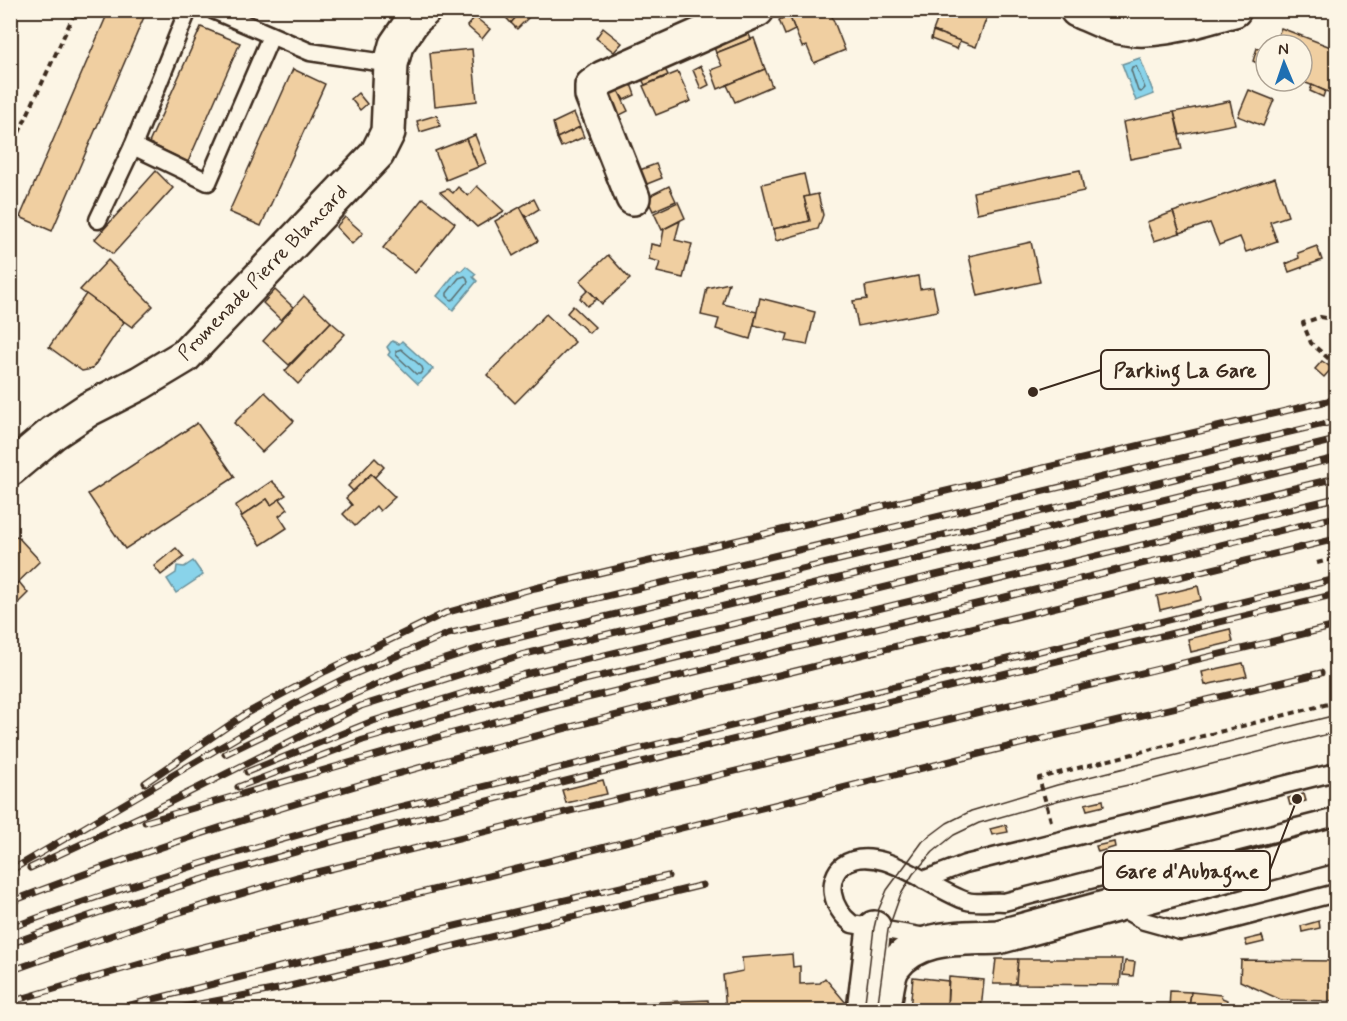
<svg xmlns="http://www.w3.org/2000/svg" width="1347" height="1021" font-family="Mynerve,sans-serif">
<rect width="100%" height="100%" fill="#fcf5e5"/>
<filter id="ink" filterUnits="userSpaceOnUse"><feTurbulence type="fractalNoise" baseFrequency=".0167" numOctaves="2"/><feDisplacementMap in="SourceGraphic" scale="12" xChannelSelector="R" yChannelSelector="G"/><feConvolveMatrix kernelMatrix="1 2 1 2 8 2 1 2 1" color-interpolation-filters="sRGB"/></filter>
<g filter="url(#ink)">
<!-- water -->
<g fill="#89d3ea" stroke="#6a8f98" stroke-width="1.5">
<path d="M1140,58L1154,94L1136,101L1122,64Z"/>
<path d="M466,266L476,274L473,277L477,281L453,310L437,296L458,270L461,271Z"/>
<path d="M392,341L399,344L402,341L433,369L418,384L388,355L390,352L387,347Z"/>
<path d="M193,561L203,575L176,593L167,579L176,573L177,566L184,567Z"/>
</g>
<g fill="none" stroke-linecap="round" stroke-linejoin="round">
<!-- shore -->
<g stroke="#5a6e70" stroke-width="1.5">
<path d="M1136,66L1145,88L1141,92L1138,91L1131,70L1132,67Z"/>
<path d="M465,276L467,278L468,282L454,299L451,300L447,296V293L459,278Z"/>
<path d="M401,349L422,367L423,370L420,374H416L396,355V351Z"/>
</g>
</g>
<!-- building -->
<g fill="#f0cfa1" stroke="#3b2a1e" stroke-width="1.5">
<path d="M109,10H147L52,231L20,217Z"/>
<path d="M499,10H522L511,23Z"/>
<path d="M522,10H536L517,29L511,23Z"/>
<path d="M800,10H819L821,17L831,14L845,50L814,63L807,46L802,47L789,15Z"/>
<path d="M941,10H978L988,14L976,47L933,31Z"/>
<path d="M789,15L795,30L785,35L779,20Z"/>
<path d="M475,17L490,29L482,39L467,26Z"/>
<path d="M201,27L240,43L188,162L149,143Z"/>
<path d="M603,28L622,43L614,52L596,38Z"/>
<path d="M1281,28L1336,49V84L1333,94L1301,81L1302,45H1274Z"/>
<path d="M933,31L960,41L957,49L931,39Z"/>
<path d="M748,32L751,39L716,53L714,47Z"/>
<path d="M754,38L765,69L718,89L711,70L722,66L716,53Z"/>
<path d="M1257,48L1266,52L1265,67L1253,61Z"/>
<path d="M472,49L477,101L435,106L430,53Z"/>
<path d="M701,66L709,85L701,89L693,70Z"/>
<path d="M293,69L325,84L261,226L229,212Z"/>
<path d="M665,69L668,75L645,85L642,79Z"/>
<path d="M765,69L772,86L735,102L727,85Z"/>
<path d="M678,72L691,101L656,115L643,86Z"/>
<path d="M631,84L635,95L624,100L618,90Z"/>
<path d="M1312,85L1325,91L1323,97L1310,91Z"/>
<path d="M618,90L628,111L614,118L607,95Z"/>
<path d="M1249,90L1274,100L1263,126L1238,116Z"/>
<path d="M358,93L367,104L360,110L351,99Z"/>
<path d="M1230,101L1235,124L1180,135L1174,112Z"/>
<path d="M1174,112L1182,149L1130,159L1123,122Z"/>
<path d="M574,113L580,127L557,138L553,123Z"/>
<path d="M437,115L440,126L420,132L417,121Z"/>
<path d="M580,127L584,137L561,147L557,138Z"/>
<path d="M475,135L486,163L478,167L466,139Z"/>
<path d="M466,139L478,167L446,180L435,151Z"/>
<path d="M656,164L662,178L642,186L637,171Z"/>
<path d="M1080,170L1084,191L977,213L973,192Z"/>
<path d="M156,171L173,188L113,254L95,239Z"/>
<path d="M804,174L809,196L804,197L810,221L773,229L762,184Z"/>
<path d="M1275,178L1288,216L1270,222L1277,241L1246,252L1240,237L1219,245L1210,223L1180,233L1173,212Z"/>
<path d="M477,186L504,211L477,227L440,192L448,189L453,193L458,187L468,196Z"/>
<path d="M669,186L676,201L653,211L648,200L653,194Z"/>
<path d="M818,194L823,215L818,229L776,241L773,229L810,221L804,197Z"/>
<path d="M423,198L455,223L415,273L383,248Z"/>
<path d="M534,199L539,209L526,217L520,207Z"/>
<path d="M678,202L685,218L662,230L654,213Z"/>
<path d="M520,207L538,241L513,256L495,221Z"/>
<path d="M1173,212L1180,233L1154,241L1147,222Z"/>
<path d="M345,217L363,233L352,244L336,227Z"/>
<path d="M680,221L675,240L692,244L683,278L657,272L660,262L649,259L651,244L661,246L664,229Z"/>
<path d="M1031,242L1040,282L978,296L969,256Z"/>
<path d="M1317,246L1322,260L1289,272L1286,264L1299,258L1298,253Z"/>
<path d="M608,255L630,279L602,304L580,281Z"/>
<path d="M108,260L153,306L132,327L80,290Z"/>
<path d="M918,276L920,289L933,287L938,311L858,326L853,301L867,299L865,286Z"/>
<path d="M729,283L723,304L757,312L750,339L716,329L719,319L701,315L707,288Z"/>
<path d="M275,290L293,307L281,320L263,303Z"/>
<path d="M588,290L597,299L587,306L580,298Z"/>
<path d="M86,294L124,322L92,369L82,371L49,347Z"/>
<path d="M304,296L331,322L289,365L263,341Z"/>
<path d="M760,298L815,312L807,345L786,341L788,334L754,325Z"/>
<path d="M573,306L595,327L589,333L567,313Z"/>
<path d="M546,314L575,342L515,403L487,375Z"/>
<path d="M331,322L345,334L298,384L285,371Z"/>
<path d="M1322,361L1332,368L1324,377L1315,369Z"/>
<path d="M265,392L294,421L262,452L234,423Z"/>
<path d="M197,423L235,477L125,549L88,494Z"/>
<path d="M375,458L384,467L375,477L371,474L353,491L348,486Z"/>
<path d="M371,474L395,497L380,511L376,506L355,526L343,514L352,505L346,498Z"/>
<path d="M272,481L286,495L271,505L267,499L242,516L235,506Z"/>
<path d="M267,499L271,505L280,499L288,509L279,516L287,528L261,545L241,517Z"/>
<path d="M17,536L40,561L10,590V542Z"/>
<path d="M176,548L184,557L161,575L154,566Z"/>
<path d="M19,582L28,593L14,607L10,603V590Z"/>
<path d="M1198,586L1201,600L1160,610L1157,596Z"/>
<path d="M1230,629L1233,642L1191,652L1188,639Z"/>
<path d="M1243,663L1247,676L1205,685L1202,672Z"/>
<path d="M603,780L607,794L566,803L562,790Z"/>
<path d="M1304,794L1306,801L1290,805L1288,798Z"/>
<path d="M1103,800L1104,806L1087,810L1085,804Z"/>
<path d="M1006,825L1008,832L992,835L990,829Z"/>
<path d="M1114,842L1115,847L1098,852L1096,846Z"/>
<path d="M1319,921L1320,928L1302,932L1301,926Z"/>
<path d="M1262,936L1264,942L1247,946L1245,940Z"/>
<path d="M792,954L793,967L800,966V984L820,983L825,978L852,1010H726L723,975L743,971L742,958Z"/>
<path d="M996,959H1018L1016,984H993Z"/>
<path d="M1018,959H1122L1120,985L1016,984Z"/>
<path d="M1241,960L1336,961V1001L1281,1000L1240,981Z"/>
<path d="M1125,961L1135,962L1133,976L1123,975Z"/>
<path d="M913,977L948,981L947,1010H910Z"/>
<path d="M949,977L984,980L981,1010H947Z"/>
<path d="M1170,991L1191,992L1189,1010H1169Z"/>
<path d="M1191,992L1221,995L1222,998L1227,1000L1226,1008L1221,1007L1220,1010H1189Z"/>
<path d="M708,1000L709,1010H635V1003Z"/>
<path d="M635,1003V1010H605L604,1005Z"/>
</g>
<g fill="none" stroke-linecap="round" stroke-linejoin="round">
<defs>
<g id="lane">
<path d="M213,10L310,52L391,64"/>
<path d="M133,146L208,182L271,36"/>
<path d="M98,220L133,146L188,10"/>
<path d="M923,880L965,864L1336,772"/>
<path d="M1118,906L1144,921L1180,931L1209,926L1336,893"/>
<path d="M931,938L852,924C842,916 835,907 833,894C831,883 835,871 843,865C878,840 933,891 967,901C978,904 993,901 1004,902L1336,817"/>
</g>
<g id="street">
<path d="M633,198L592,95V86L603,78L757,10"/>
<path d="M864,1010L874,928"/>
<path d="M884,1010C885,999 888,974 894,966C918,934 963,939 998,937L1336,845"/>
</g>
<g id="secondary">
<path d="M1077,10C1091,16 1106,24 1120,27C1157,35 1198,19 1234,10"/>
<path d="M10,469L53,433L89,409L140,383L185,356L377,154L388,132L391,64L396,45L413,20L424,10"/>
</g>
</defs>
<!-- lane casing -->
<use href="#lane" stroke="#3b2a1e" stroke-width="21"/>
<!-- street casing -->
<use href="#street" stroke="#3b2a1e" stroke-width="38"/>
<!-- secondary casing -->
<use href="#secondary" stroke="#3b2a1e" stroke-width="38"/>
<!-- path -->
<g stroke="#3b2a1e" stroke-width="4" stroke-dasharray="6 4.5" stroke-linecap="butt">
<path d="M10,152L76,10"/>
<path d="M1336,320L1320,317L1303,323L1311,343L1336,365"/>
<path d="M1317,563L1336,558"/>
<path d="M1329,617L1336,615"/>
<path d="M1051,821L1039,778L1336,702"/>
</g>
<!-- lane -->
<use href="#lane" stroke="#fcf5e5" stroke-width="16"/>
<!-- street -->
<use href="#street" stroke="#fcf5e5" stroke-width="33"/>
<!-- secondary -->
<use href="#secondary" stroke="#fcf5e5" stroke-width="33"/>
<!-- tram -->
<g stroke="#3b2a1e" stroke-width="1.5">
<path d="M864,1010L874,928L878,911L887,890L923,841L947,823L971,811L1057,785L1336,715"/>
<path d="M877,1010L888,930L900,896L913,874L933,852L954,835L979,823L1060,800L1142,782L1336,732"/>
</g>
<defs>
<g id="rail">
<path d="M225,754L308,714L408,671L492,644L1336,440"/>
<path d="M247,772L373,721L522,675L1336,478"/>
<path d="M145,783L247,713L326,671L445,613L535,588L1336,399"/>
<path d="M238,787L363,740L510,698L1336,498"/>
<path d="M145,822L449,734L558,705L1336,517"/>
<path d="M30,868L152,811L361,706L521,655L1336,458"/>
<path d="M10,871L294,704L345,678L448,634L1336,421"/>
<path d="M10,902C260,805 519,738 779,675C965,629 1150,584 1336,539"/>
<path d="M10,928C136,881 265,843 395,808L1336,579"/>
<path d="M10,944C200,873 396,824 593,774C840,712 1089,654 1336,594"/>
<path d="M10,971L164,917L297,877L1336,626"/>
<path d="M10,1002L171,955L991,751L1321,673"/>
<path d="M111,1010L280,967L668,876"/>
<path d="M168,1010L278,989L703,885"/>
</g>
</defs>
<!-- rail casing -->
<use href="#rail" stroke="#3b2a1e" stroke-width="7"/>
<!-- rail -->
<use href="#rail" stroke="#fcf5e5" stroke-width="4.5" stroke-dasharray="14" stroke-linecap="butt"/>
</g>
</g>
<g text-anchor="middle" stroke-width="4.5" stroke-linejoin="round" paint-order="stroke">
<!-- street labels -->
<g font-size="20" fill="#3b2a1e" stroke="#fcf5e5">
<text transform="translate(262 272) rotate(-46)" y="7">Promenade Pierre Blancard</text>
</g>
</g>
<!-- callouts -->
<path fill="none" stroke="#3b2a1e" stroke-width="2" d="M1033 392L1101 370M1297 799L1270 870"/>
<g fill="#3b2a1e" stroke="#fcf5e5" stroke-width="2">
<circle cx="1033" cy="392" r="6"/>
<circle cx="1297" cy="799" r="6"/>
</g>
<g fill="#fcf5e5" stroke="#3b2a1e" stroke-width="2">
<rect x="1101" y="350" width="168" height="39" rx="6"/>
<rect x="1103" y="851" width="167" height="39" rx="6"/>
</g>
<g font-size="21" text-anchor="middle" font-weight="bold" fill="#3b2a1e">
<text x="1185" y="377">Parking La Gare</text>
<text x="1187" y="878">Gare d'Aubagne</text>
</g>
<!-- margin -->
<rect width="1347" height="1021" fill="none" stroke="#fcf5e5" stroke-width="36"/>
<rect x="18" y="18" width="1311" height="985" fill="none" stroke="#3b2a1e" stroke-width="2" filter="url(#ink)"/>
<!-- north arrow -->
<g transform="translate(1284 63) rotate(358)"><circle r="28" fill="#fcf5e5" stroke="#afa495" stroke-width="1.5"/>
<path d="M0-4.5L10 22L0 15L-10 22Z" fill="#1f6fb2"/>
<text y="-9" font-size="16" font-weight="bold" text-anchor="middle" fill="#3b2a1e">N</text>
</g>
</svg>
